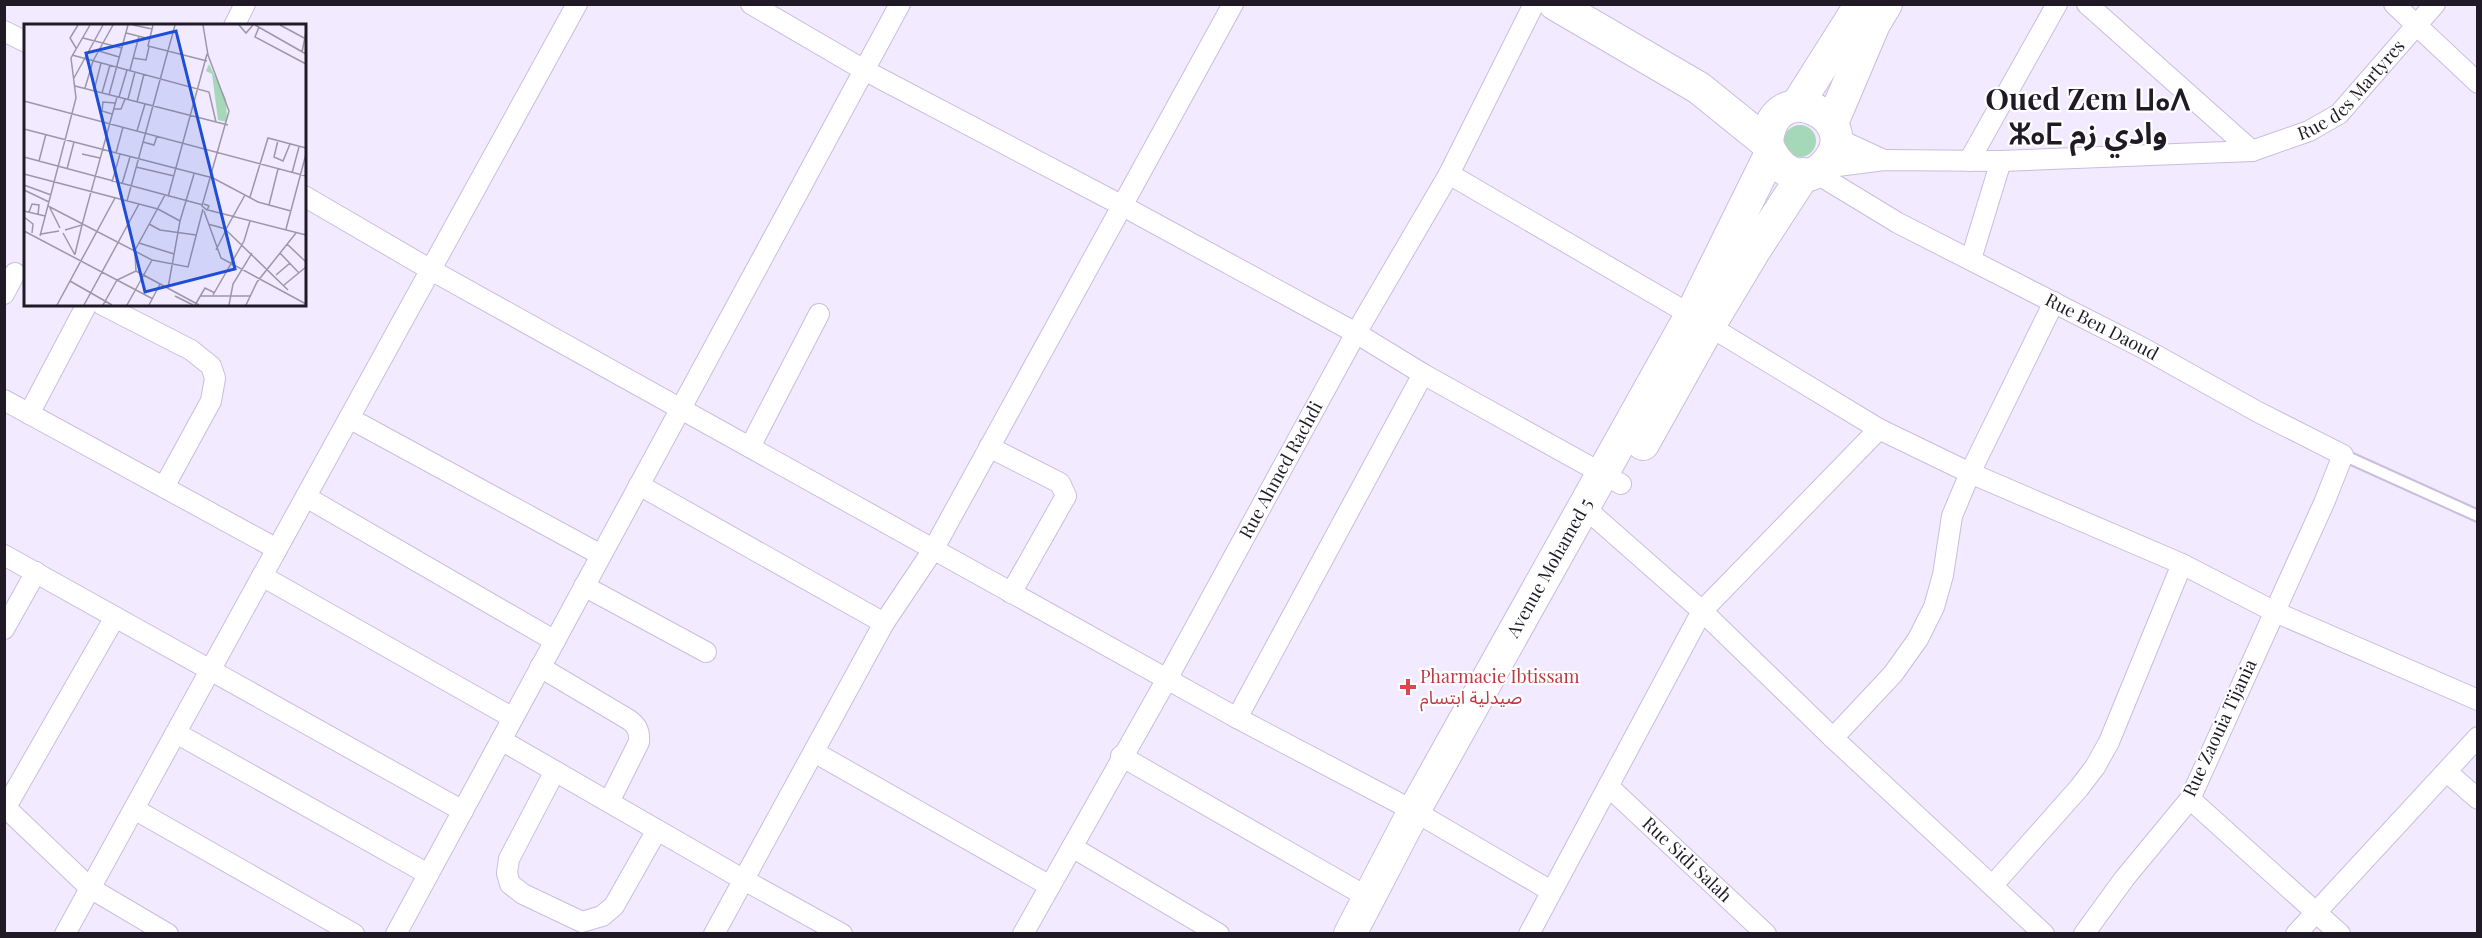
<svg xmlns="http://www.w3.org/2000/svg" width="2482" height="938" font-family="'Playfair Display','Noto Sans Arabic','Noto Sans Tifinagh',serif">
<rect width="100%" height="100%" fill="#f2eaff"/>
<!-- green -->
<circle fill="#a4d8b8" cx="1800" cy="141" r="16"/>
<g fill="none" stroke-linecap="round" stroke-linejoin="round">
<defs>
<path id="lane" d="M2343,455L2478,516"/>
<g id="street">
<path d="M751,4L864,70L1121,205L1356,333L1423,374L1621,484"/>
<path d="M2087,4L2252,151"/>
<path d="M2394,4L2478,83"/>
<path d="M234,26L245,4"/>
<path d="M4,31L26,42"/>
<path d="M1836,138L1884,160"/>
<path d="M1969,161L2057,4"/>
<path id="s1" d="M1822,168L1884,160L2001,161L2252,151L2309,131L2339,114L2435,4"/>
<path id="s2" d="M1814,172L1898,223L2143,348L2258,412L2343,455L2324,503L2190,799L2124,879L2084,934"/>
<path d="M1449,174L1691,315L1879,429L1970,473L2182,564L2273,611L2478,700"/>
<path d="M304,196L431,270L1237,718L1414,811L1551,891"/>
<path d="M1971,259L2001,161"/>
<path d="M4,294L15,273"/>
<path d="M101,304L191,350L211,366L215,378L211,401L164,487"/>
<path d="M4,400L277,549"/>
<path d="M29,414L85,308"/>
<path d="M349,418L601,555"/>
<path d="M750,447L819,314"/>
<path d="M989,447L1060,483L1066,496L1011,593"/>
<path d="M639,485L884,623"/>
<path d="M306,497L555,641"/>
<path d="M1585,508L1702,611L1833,738L2044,934"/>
<path d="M4,555L463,811"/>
<path d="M262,576L513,718"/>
<path d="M584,586L706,652"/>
<path d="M4,629L36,572"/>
<path d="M540,667L626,718C636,724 640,730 639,742L609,802"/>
<path d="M1237,718L1423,374"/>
<path d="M176,733L428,874"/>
<path d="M1833,738L1893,674L1918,639L1934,607L1943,575L1952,516L1970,473L2054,302"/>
<path d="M501,740L744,880L842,934"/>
<path d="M814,752L1050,886"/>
<path d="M1121,756L1369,898"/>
<path d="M555,771L509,859L507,873L510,884L523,894L582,922L602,916L614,906L657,830"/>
<path d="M2447,772L2478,799"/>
<path id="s3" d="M1608,786L1766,934"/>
<path d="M2190,799L2340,934"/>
<path d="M4,806L90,888L168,934"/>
<path d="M6,807L115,617"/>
<path d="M134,809L354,934"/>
<path d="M1072,847L1219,934"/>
<path d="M1993,885L2079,788L2095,767L2109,742L2182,564"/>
<path d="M65,934L577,4"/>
<path d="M396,934L900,4"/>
<path d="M714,934L884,623L933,550L1233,4"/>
<path id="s4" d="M1023,934L1167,679L1356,333L1449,174L1534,4"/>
<path d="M1529,934L1702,611L1879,429"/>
<path d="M2296,934L2478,737"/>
</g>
<g id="primary">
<path d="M1555,4L1699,88L1767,143C1774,167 1801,188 1823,167C1872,121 1773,69 1767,143"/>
<path d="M1797,105L1861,4"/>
<path d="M1832,123L1874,24L1886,4"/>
<path d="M1643,444L1709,326L1754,251L1804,174"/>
<path id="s5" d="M1350,934L1414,811L1691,315L1770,155"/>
</g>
</defs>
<!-- lane casing -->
<use href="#lane" stroke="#cabdde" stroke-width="14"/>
<!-- street casing -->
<use href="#street" stroke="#cabdde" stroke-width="22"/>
<!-- primary casing -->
<use href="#primary" stroke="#cabdde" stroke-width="34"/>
<!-- lane -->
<use href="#lane" stroke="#fff" stroke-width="10"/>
<!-- street -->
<use href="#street" stroke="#fff" stroke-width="20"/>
<!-- primary -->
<use href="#primary" stroke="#fff" stroke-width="32"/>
</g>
<!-- markers -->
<path fill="#e0444e" stroke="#fff" stroke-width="2" d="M1405 678h6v6h6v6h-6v6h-6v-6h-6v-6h6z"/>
<g text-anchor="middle" stroke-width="4.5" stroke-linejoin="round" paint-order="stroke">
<!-- street labels -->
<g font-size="18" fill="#1f1a26" stroke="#fff">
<text dy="6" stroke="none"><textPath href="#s1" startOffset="550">Rue des Martyres</textPath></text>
<text dy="6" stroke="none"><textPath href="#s2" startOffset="327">Rue Ben Daoud</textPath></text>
<text dy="6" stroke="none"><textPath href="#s4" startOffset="531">Rue Ahmed Rachdi</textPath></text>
<text dy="6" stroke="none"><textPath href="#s5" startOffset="417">Avenue Mohamed 5</textPath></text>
<text transform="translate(2220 728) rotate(-65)" y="6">Rue Zaouia Tijania</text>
<text dy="6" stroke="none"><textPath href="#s3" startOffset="108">Rue Sidi Salah</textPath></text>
</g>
<!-- health labels -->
<g font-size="18" fill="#be3a42" stroke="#fff" text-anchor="start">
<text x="1420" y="683">Pharmacie Ibtissam<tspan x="1420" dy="21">صيدلية ابتسام</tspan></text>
</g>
<!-- town labels -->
<g font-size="30" font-weight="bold" fill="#1f1a26" stroke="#fff">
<text x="2088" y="110">Oued Zem ⵡⴰⴷ<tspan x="2088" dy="34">ⵣⴰⵎ وادي زم</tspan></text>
</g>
</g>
<!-- overview -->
<g transform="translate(24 24)">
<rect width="282" height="282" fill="#f2eaff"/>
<path d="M185,40L202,75L203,98L194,96L188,50L182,47Z" fill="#a4d8b8"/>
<path fill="none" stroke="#9e97a8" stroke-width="1.5" d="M109,1L128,5M129,1L124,22L183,37M179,1L184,31L205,87L178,182L183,186L185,182L180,180M215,1L222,9L229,1M231,1L282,30M256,1L282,15M235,3L231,13L282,40M102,9L126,15M59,14L98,24M52,24L46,14L54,1M75,27L95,33M278,28L282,8M48,31L185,68L192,98M109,34L122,36L125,23M106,46L115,12M50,54L79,1M51,62L204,101M61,64L69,37L89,1M70,67L77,39M78,69L86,41M85,71L104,1M95,73L103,46M104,75L111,48M0,77L282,152M113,78L120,50M89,85H97L101,75M88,90L78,87L79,78L91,79M0,105L189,154L234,178L267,187M113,107L121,80M254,116L250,133L259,137L266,120M119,118L130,121L133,112M92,129L99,103M58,130L76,134M0,133L179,181M15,137L22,110M112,143L150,152M43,145L50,118M268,149L275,123M0,150L134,185L156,197M88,158L96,130M98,160L106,133M0,161L27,171M0,166L25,178M144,173L183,30M226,173L244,114L282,124M103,177L151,1M245,181L254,145M24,182L128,236L164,243L179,185M26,184L36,204M184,186L282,211M0,187L21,192M180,187L197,234L282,280M5,188L8,180L15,181L14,191M0,193L9,200L8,209M125,200L136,206L172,211M184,200L202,205L221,171M262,205L282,130M41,206L58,201L93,73M202,206L264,266M0,207L129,275M39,209L51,231M17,210L35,207M16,212L52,74L47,34L66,1M115,219L150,230M263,220L282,238M192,226L202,206M110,228L141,171M111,229L112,247M256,229L275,249M51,230L58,201M112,247L175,281M252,251L266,239M46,257L88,281M260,261L282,243M144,264L156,197L170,150M189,271L220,217L226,197M151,272L169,281M176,272H226M33,281L91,174M60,281L115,180M79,281L93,256L112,247M103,281L128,236M125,281L136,260M171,281L181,264L191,269M205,281L209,260L228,229M222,281L233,258L272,209"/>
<path fill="#1d4ed8" fill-opacity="0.15" stroke="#1d4ed8" stroke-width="3" d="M152,7L211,245L121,268L62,29Z"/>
<rect width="282" height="282" fill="none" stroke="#1f1a26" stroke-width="3"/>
</g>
<!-- border -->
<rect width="2482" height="938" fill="none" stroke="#1f1a26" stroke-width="12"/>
</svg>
